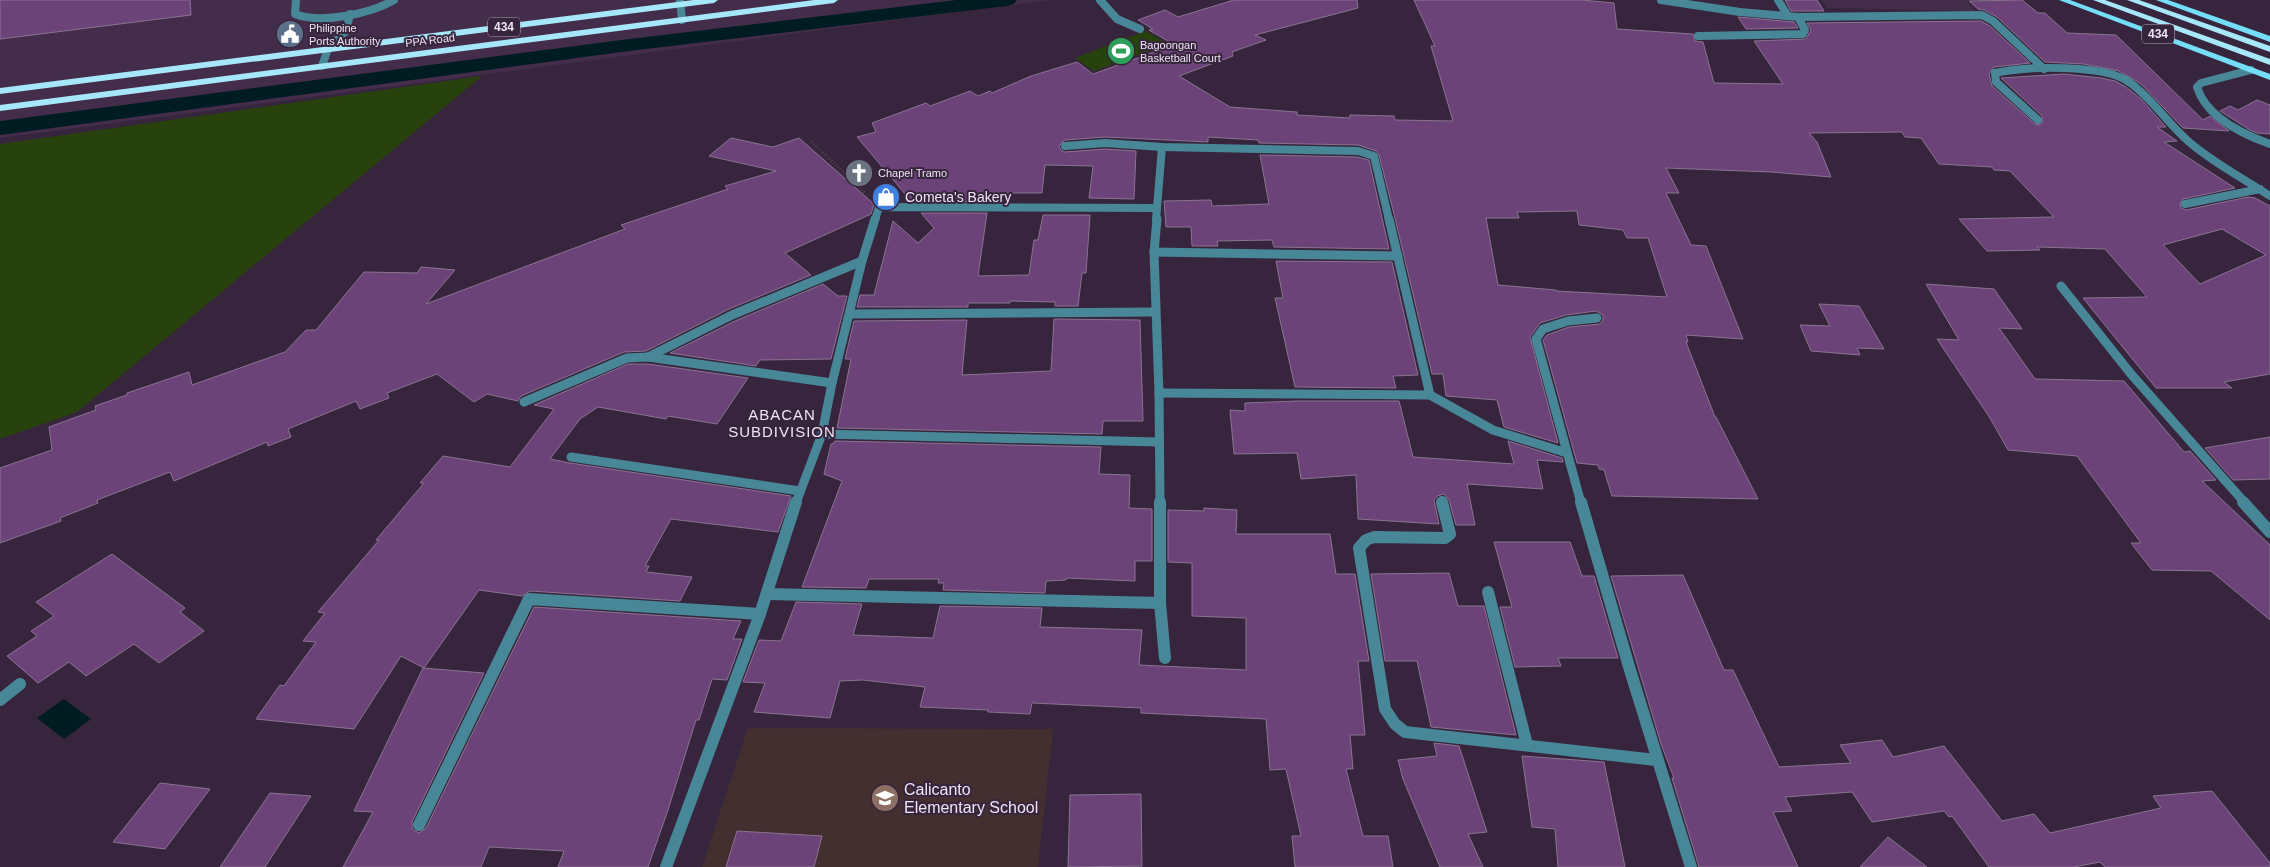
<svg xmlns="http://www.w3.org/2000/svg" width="2270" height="867" font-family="Helvetica,sans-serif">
<rect width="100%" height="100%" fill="#37253d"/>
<!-- built -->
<g fill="#442d4b">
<path d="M0,0H1050L0,138Z"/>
<path d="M1822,0H1966L1975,11L1827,8Z"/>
</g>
<!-- education -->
<path fill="#432e30" d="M748,728L1053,729L1038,867H702Z"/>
<!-- green -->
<g fill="#27420d">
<path d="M1145,31L1169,44L1094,71L1075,58Z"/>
<path d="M482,76L77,412L0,439V144Z"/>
</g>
<!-- water -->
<path fill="#001c23" d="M64,699L91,719L64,739L37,718Z"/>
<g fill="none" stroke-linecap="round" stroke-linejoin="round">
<!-- canal -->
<path fill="#001c23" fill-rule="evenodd" d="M956,0H1017L1014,4L1007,6L629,51L0,135V121L629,39Z"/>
</g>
<!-- building -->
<g fill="#6b4378" stroke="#8a7491" fill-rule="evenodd">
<path d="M0,0H190L191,15L0,39Z"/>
<path d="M1234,0H1357L1358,8L1255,35L1266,40L1232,52L1233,56L1179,76L1230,107L1297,112V115L1350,118V115L1394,116L1395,120L1453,121L1431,46H1435L1414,0H1582L1614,3L1617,29L1693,34L1695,41L1703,42L1714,83L1783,84L1754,41L1806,39L1811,30L1807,23L1981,21L1990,26L2030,63L1994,67L1989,74L1992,86L2035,124L2039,125L2042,123V116L2001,78L2064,74L2101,78L2115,81L2126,87L2141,99L2166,127H2157L2177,141L2164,142L2235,188L2183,199L2180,203L2181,208L2186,210L2248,197L2255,198L2270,206V374L2224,382L2232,388H2156L2083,298L2147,297L2105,249L2037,247L2040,250L1987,251L1959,219L2054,217L2010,171L1994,170L1992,167L1939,164L1921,138L1905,137L1902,132L1809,133L1817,142L1831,177L1771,172L1666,168L1679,193H1666L1691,245L1706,246L1743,339L1686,335L1688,342H1686L1715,417H1716L1758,499L1612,496L1604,470L1599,469L1598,465L1577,463L1543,340L1547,335L1569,327L1600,324L1603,320V315L1596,311L1566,315L1540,323L1530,337L1558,443L1504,427L1497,400L1446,396L1443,374H1432L1395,218L1379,155L1376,151L1358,145L1259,143L1258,140L1208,137V142L1105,137L1065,140L1059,146L1061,150L1065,152L1105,149L1136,151L1134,199L1089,198L1093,166L1045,165L1042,193H993L988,202L911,201L857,137L876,132L872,123L926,103L930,106L970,91L978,96L990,91L992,93L1031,76L1077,62L1093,74L1146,55L1173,44L1149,30L1153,29L1138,20L1165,10L1178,17ZM1577,211L1579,225L1623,230L1627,238H1648L1667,297L1556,291V290L1498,285L1486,218H1519L1517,212ZM2222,229L2266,255L2200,284L2163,245Z"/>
<path d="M1785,0H1817L1824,11H1791Z"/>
<path d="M2022,0L2038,13H2045L2067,33L2116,35L2203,120L2210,116L2229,131L2183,128L2141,84L2119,71L2084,64L2045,62L1997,17L1984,10L1978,9L1969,1Z"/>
<path d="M1738,17L1794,22L1798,28L1746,29Z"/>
<path d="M2257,100L2270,105V134L2257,133L2250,130L2220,111L2230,106L2238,110Z"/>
<path d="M731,138L773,147L799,138L874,204L871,214L785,253L811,275L729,309L646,351L624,352L521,396L518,401L487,394L474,402L437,374L387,393L389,398L360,409L356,401L288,429L291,437L268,446L267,442L174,481L170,472L97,500L98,503L60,518L61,521L0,543V468L52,450L49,427L96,410L95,406L127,395V393L189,372L192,385L285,352L306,330H316L364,272L417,273L421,267L455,270L426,304L625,229L621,225L728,189L725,186L776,171L709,156Z"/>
<path d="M1260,155L1357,157L1369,160L1389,249L1274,247L1272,240L1217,241L1218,246H1192L1191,227H1166L1164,201L1211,200L1212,206L1269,204Z"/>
<path d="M921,213H987L978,276L1029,275L1034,240H1038L1043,215H1090L1086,273H1082L1078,306H1055V302L1010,301V303H968V307H857L860,295H874L893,221L918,243L934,228Z"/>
<path d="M1276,261L1392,262L1418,375L1393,376L1396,388L1295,387L1275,298H1283Z"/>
<path d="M823,284L838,296H847L831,359L760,360L756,366L670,353L735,321Z"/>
<path d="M1926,284L1994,289L2022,329L1999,328L2035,379L2124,381L2184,452L2190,451L2216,480L2202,481L2270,545V620L2211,571L2152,570L2131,543H2141L2077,456L2008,450L1990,418L1937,339L1959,340Z"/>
<path d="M1819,304L1859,306L1884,349L1857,348L1860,355L1811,351L1800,325L1830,326Z"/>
<path d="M1054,319L1140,320L1143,421H1103L1102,434L837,428L851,359H845L854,321L967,320L962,375L1051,371Z"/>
<path d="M628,364H648L748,378L717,424L668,416L666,419L598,407L580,419L550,459L570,463L791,496L778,532L671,519L645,566H649L646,572L692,577L680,601L530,591L522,596L479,590L424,668L401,656L354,729L256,719L280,685L284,686L316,642L303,641L325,613L318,612L379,540H376L424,483H420L443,456L510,467L554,409L534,405Z"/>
<path d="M1298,401H1399L1413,457L1514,464L1508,441L1562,458L1563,462L1537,460L1543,489L1467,484L1475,525H1456L1449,500L1444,494L1437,496L1434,500L1439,524L1358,519L1356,475L1301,479L1297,453L1234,454L1230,410L1245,411V403Z"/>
<path d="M2270,437V479L2233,480L2205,448Z"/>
<path d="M835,441L1101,447L1099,474L1130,475L1129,508L1152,509V561H1135V581L1067,578L1066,580L1046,581L1045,593L943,590L944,583H938L939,579H869L866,588L802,587L842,481L824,474L831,444L834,443Z"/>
<path d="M1204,508L1237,510L1236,534H1330L1336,574H1355L1369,661H1358L1365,735H1350L1353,769H1346L1363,836H1388L1393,867H1295L1292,836H1301L1286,769L1270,770L1266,719L1141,713V708L1032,703L1030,714L988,712V710L920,707L925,687L863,680L840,681L830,718L754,712L765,683L743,682L759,640L781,641L796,602L862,604L853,635L933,638L940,606L1042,608L1040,627L1142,630L1139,665L1246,670V618L1192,616V563L1168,562V510L1204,511Z"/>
<path d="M1494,542H1570L1582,576H1594L1618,658H1558L1561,666L1515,667L1500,607H1512Z"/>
<path d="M112,554L185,608L180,612L204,631L159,663L134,644L86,676L69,662L38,683L7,656L37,636L31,631L54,616L36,602Z"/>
<path d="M1449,573L1458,606H1484L1516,735L1431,727L1417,661H1385L1371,574Z"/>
<path d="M1683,575L1724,670H1733L1779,767L1851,763L1840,745L1882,740L1893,757L1944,746L2002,821L2034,814L2050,833L2161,808L2153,796L2212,791L2270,863V867H2105L2100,862L2074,867H1989L1952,816L1949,817L1944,811L1872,822L1852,792L1785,797L1792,811L1773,812L1798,867H1699L1672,778H1674L1661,744L1611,576Z"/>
<path d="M534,607L741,621L733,639H742L727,680L712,679L699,720H696L668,810L648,867H558L564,851L489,847L481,867H343L373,812L354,811L423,668L484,673L412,822V829L419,833L426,828Z"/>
<path d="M1434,743L1459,746L1487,832L1468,834L1483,867H1440L1403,779L1398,760L1437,756Z"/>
<path d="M1522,756L1604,762L1625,867H1558L1555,829L1532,827Z"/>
<path d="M160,783L210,789L165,849L113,842Z"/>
<path d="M270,793L311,796L265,867H220Z"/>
<path d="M1141,794L1142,866L1068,867L1070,795Z"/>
<path d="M737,831L822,836L814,867H726Z"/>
<path d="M1888,837L1927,867H1860Z"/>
</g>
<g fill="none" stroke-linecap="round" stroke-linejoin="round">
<!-- path -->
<path stroke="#706075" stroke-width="2.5" stroke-dasharray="0.5 2.5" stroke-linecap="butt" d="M812,142L866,194"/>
<!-- service-far1 -->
<g stroke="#488798" stroke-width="8">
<path d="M296,0L295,14C321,24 370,14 394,0"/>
<path d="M322,66L328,49L346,31L350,14"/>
<path d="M2251,70L2201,83L2197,87C2206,117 2242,134 2270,144"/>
</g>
<!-- service -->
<path stroke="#488798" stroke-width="12" d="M0,700L20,684"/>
<!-- minor-far2 -->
<g stroke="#488798" stroke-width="8">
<path d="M680,0L682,20"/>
<path d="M1100,0L1117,19L1140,29"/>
<path d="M1661,0L1740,12L1798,17L1982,15L1993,21L2044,69"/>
<path d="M1778,0L1788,16"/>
<path d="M1698,36L1803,34L1805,30L1798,17"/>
<path d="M2038,120L1996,82L1995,73C2025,66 2104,64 2129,82C2152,98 2167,123 2188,141C2213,163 2243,178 2270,196"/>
<path d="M1065,146L1105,143L1162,147L1358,151L1374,156L1389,220"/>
<path d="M2185,204L2260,189"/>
<path d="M875,220L879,207L1157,208"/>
<path d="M1156,220L1162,147"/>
</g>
<!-- minor-far1 -->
<g stroke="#488798" stroke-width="9">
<path d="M1157,219L1154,252L1159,393L1160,503"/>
<path d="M1389,219L1430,395"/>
<path d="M1154,252L1398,256"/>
<path d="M2061,286L2131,374L2245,503"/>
<path d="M850,314L1155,312"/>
<path d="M648,357L732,315L862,261"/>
<path d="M1159,393L1430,395L1493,430L1567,453"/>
<path d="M524,402L627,358L648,357L832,383"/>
<path d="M822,434L1158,442"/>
<path d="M571,457L800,491"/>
<path d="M1442,501V503"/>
<path d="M796,503L822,434L832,383L862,261L875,219"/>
<path d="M1581,503L1536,339L1543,329L1568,321L1597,318"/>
</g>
<!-- minor -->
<g stroke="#488798" stroke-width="12">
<path d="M1160,502V603L1165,658"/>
<path d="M1442,502L1450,534L1445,538L1374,537L1366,540L1359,548L1385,709L1395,724L1405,732L1656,760"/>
<path d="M1581,502L1630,670L1691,867"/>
<path d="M2243,502L2270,532"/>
<path d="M1488,592L1527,745"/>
<path d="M767,594L1160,603"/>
<path d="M419,825L529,599L760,614"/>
<path d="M666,867L760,614L796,502"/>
</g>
<!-- primary -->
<g fill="#74def9" fill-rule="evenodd">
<path d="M2059,0H2070L2270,74V80Z"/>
<path d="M2156,0H2168L2270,36V42Z"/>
</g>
<!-- trunk -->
<g fill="#a6e8fa" fill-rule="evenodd">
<path d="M693,0H718L714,3L0,94V88Z"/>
<path d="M814,0H838L834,3L0,111V105Z"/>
<path d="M2093,0H2105L2270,59V65Z"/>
<path d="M2127,0H2139L2270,46V52Z"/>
</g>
</g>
<!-- icons -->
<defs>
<symbol id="civic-disc" viewBox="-11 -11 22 22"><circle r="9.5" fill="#5c6f8a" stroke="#37253d"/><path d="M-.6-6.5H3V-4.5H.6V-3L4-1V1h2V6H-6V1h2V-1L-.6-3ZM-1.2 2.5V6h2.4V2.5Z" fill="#fff"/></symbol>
<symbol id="stadium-disc" viewBox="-11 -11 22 22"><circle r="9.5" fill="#2e9e5b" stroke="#37253d"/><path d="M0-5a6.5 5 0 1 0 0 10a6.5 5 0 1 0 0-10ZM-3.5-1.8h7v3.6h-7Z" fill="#fff"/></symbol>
<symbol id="church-disc" viewBox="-11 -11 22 22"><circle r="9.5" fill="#6b7280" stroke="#37253d"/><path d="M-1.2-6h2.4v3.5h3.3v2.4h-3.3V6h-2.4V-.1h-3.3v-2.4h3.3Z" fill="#fff"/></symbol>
<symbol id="shop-disc" viewBox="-11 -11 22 22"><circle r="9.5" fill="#3f7fe0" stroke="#37253d"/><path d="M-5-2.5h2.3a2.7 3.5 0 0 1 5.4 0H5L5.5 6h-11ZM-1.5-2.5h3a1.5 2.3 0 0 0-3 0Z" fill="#fff"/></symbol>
<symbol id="school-disc" viewBox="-11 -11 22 22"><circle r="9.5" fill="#8d6e63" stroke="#37253d"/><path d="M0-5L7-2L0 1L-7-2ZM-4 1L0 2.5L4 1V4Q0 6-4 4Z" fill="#fff"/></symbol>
</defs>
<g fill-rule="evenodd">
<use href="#civic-disc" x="274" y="18" width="32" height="32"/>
<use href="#stadium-disc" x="1105" y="35" width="32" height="32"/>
<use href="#church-disc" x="843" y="157" width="32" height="32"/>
<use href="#shop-disc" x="870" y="181" width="32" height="32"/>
<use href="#school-disc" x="869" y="782" width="32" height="32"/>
</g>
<g text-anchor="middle" stroke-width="4" stroke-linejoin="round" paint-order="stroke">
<!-- far-poi labels -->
<g font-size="11" fill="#efe4f4" stroke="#37253d" text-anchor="start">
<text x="309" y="32">Philippine<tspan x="309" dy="13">Ports Authority</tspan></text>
<text x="1140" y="49">Bagoongan<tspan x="1140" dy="13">Basketball Court</tspan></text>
<text x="878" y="177">Chapel Tramo</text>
</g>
<!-- far-street labels -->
<g font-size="11" fill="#efe4f4" stroke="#37253d">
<text transform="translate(430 40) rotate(-7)" y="4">PPA Road</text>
</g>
<!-- shield labels -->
<g fill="#37253d" stroke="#b8abbd" stroke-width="1">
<rect x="488" y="17.5" width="32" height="19" rx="4"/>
<rect x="2142" y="24.5" width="32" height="19" rx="4"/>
</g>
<g font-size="12" font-weight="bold" fill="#efe4f4">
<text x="504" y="31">434</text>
<text x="2158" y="38">434</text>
</g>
<!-- poi labels -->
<g font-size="14" fill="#efe4f4" stroke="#37253d" text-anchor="start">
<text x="905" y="202">Cometa's Bakery</text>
</g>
<!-- neighbourhood labels -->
<g font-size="15" letter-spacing="1" fill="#efe4f4" stroke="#37253d">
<text x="782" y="420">ABACAN<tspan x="782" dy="17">SUBDIVISION</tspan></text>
</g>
<!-- near-poi labels -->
<g font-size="16" fill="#efe4f4" stroke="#37253d" text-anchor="start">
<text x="904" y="795">Calicanto<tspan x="904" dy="18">Elementary School</tspan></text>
</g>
</g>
</svg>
